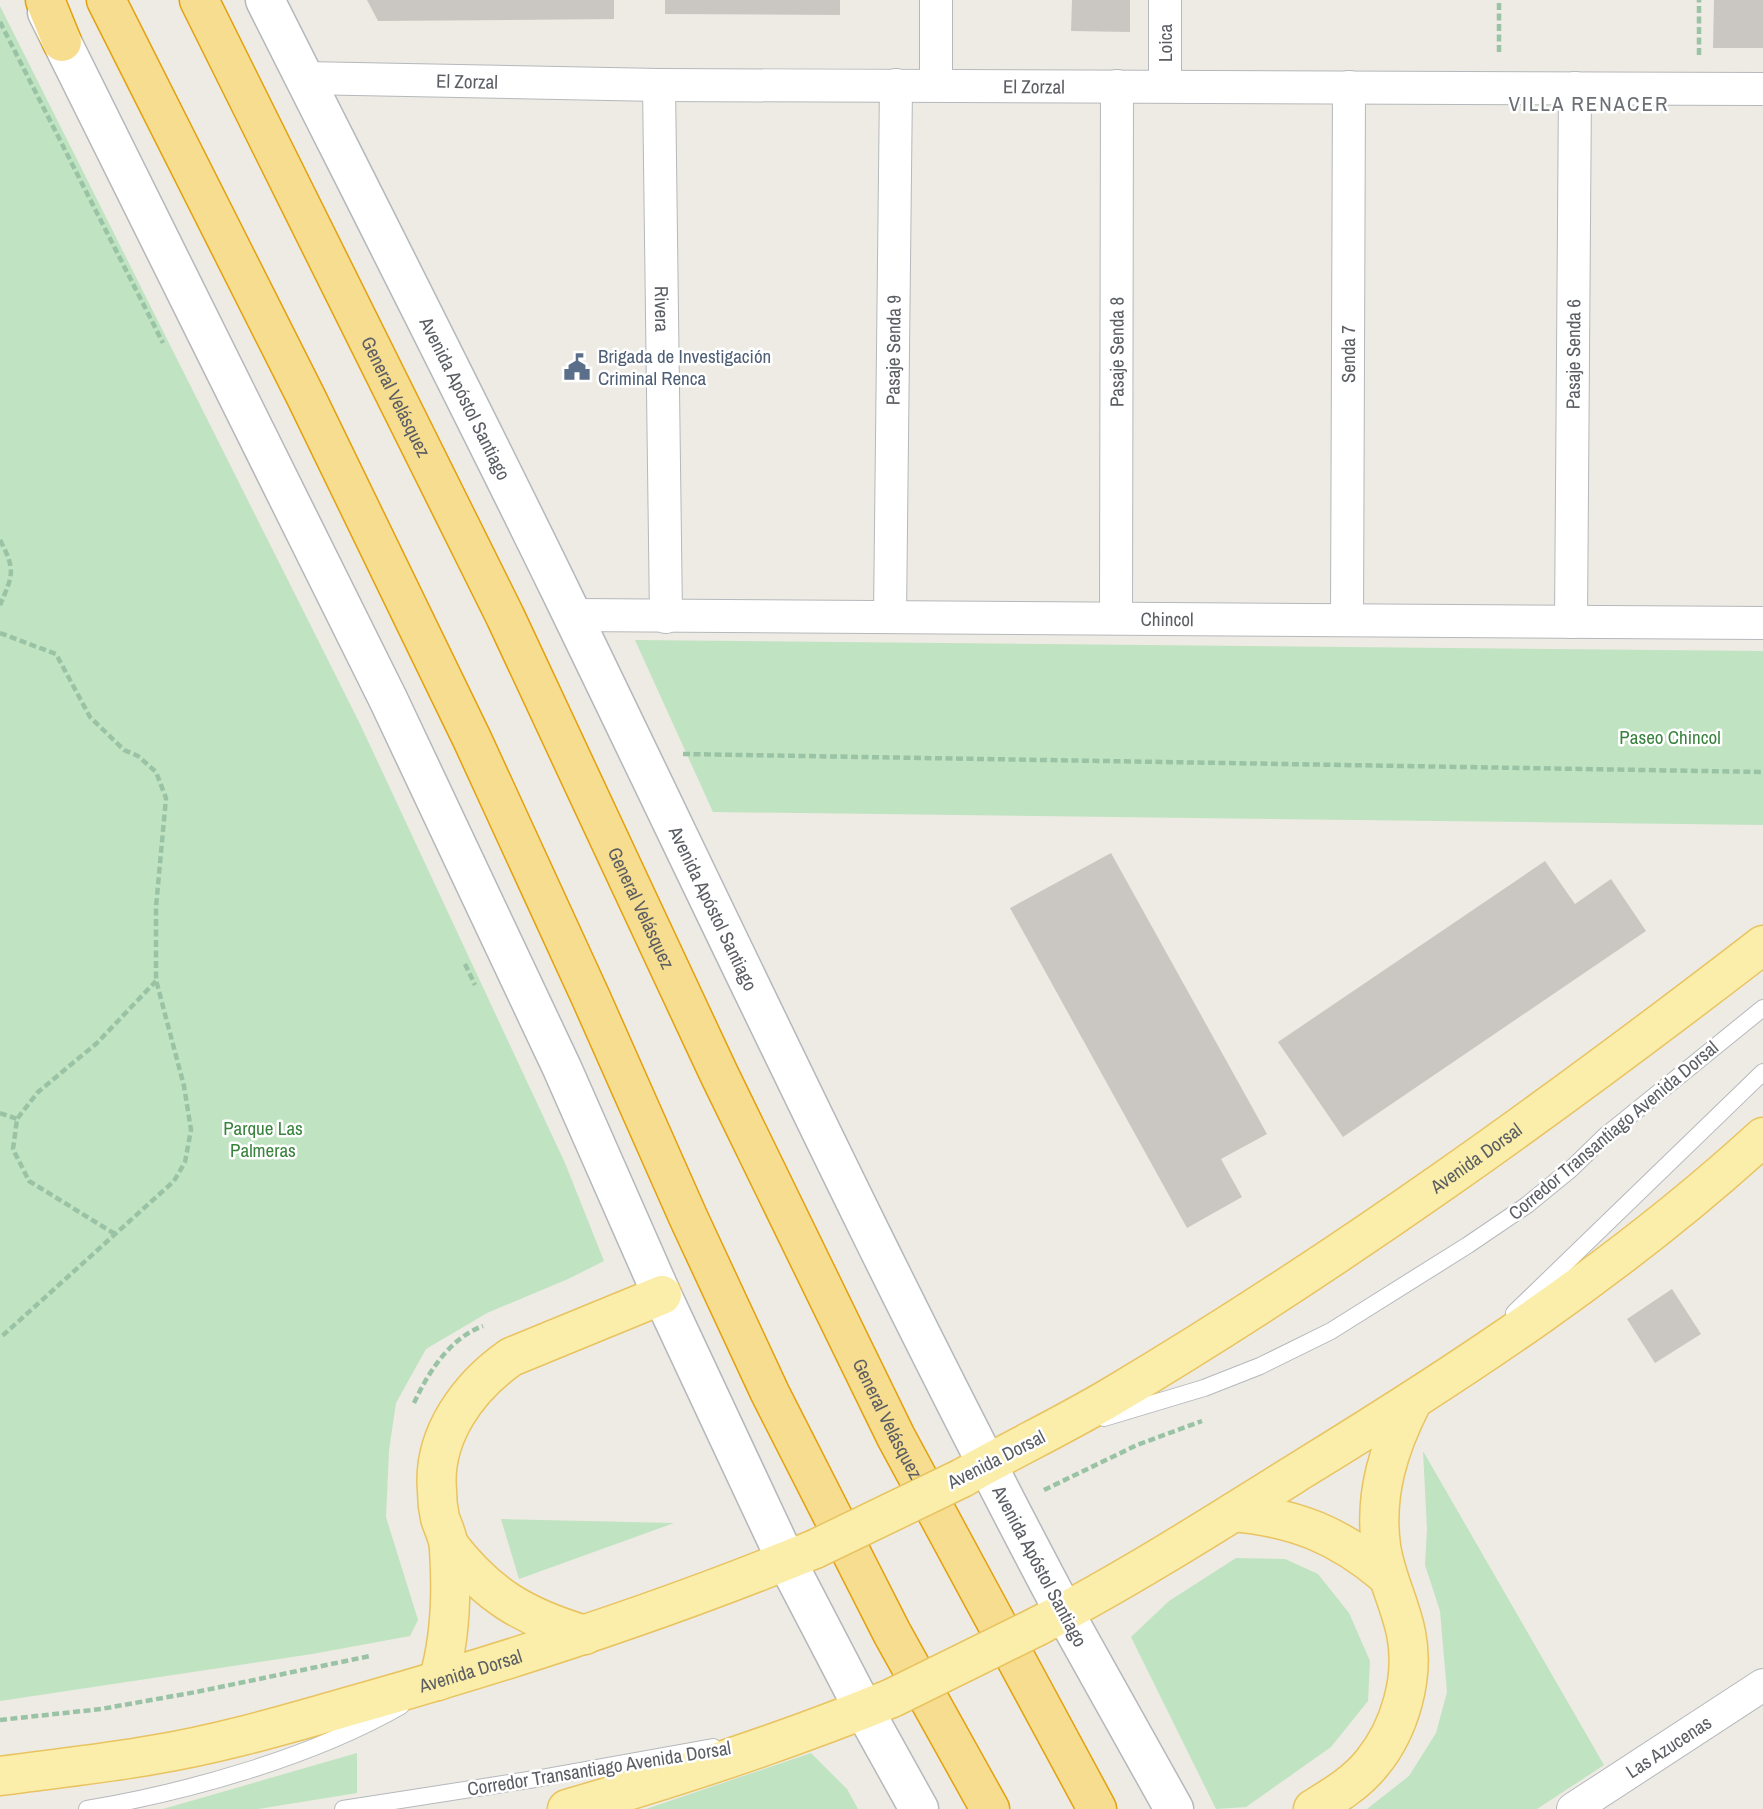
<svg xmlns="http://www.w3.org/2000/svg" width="1763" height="1809" font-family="'Archivo Narrow',sans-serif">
<rect width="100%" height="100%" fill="#edebe3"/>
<!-- green -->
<g fill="#c0e3c1">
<path d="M0,6L360,724L565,1163L604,1261L568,1279L487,1313L426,1349L396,1403L389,1450L386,1517L418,1620L410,1636L312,1654L0,1701Z"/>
<path d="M635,640L1763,651V825L713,812Z"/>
<path d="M1423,1451L1604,1765L1537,1809H1367L1409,1776L1436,1733L1447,1692L1440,1611L1425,1565L1427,1529Z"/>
<path d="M501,1519L674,1523L519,1579Z"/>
<path d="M1236,1558L1285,1559L1318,1574L1349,1613L1370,1661L1368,1701L1331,1747L1246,1807L1216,1809L1131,1637L1169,1601Z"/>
<path d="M357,1753V1793L258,1809H163Z"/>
<path d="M811,1753L847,1789L858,1809H646Z"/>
</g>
<!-- building -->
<g fill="#cac7c2">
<path d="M367,0H614V19L378,21Z"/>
<path d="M665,0H840V15L665,14Z"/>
<path d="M1072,0H1130V32L1071,31Z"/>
<path d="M1714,0H1763V48H1713Z"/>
<path d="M1111,853L1267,1134L1221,1159L1242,1197L1187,1228L1010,908Z"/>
<path d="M1545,861L1575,904L1611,879L1646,931L1343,1137L1278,1042Z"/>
<path d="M1672,1289L1701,1334L1655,1363L1627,1319Z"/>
</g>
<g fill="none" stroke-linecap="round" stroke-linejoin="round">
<defs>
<g id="service">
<path d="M1514,1313L1763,1072"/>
<path d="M1104,1418L1204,1388L1260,1366L1331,1331L1468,1245L1527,1205L1571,1169L1605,1136L1763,1008"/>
<path d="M87,1809C188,1792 312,1757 401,1706"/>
<path d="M343,1809L535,1779L713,1747"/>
</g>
<g id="minor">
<path id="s1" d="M304,78L659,85L1763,89"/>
<path d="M936,84V0"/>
<path id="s2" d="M659,85L666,617"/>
<path d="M1165,86V0"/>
<path id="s3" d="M572,615L1763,623"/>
<path id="s4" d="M890,616L896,85"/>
<path id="s5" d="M1116,618L1117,86"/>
<path id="s6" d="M1347,620L1349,87"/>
<path id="s7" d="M1571,622L1575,88"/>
<path id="s8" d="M1573,1809L1763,1685"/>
</g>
<g id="tertiary">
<path d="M1064,1612L1174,1809"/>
<path d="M864,1710L919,1809"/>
</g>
<g id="secondary">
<path id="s9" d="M265,0C364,197 464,393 560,590C726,932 886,1277 1064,1612"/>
<path d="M47,12L388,699L562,1068L662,1295L786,1560L864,1710"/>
</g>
<g id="primary">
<path id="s10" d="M962,1478C1011,1450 1062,1426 1111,1397C1338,1262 1554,1106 1763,945"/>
<path d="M1234,1512C1296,1518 1339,1535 1387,1576"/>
<path d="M449,1545C488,1596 525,1617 585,1635"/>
<path d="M1038,1626C1128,1579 1215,1524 1301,1470C1464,1370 1622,1266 1763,1137"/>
<path d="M438,1681C451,1638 452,1593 449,1549C449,1538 443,1528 440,1518C438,1509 437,1500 437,1491C432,1436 468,1387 511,1357L662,1295"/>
<path id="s11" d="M0,1776C51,1769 102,1764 152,1755C226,1743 297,1721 368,1701C520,1658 669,1609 815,1549"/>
<path d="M567,1809C677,1777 787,1741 892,1698"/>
<path d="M1313,1809C1334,1796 1356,1783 1372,1763C1400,1729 1415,1677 1406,1633C1400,1603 1385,1576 1381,1546C1374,1494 1389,1447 1412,1402"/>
</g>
<g id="motorway">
<path d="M45,0L62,42"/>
<path d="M106,0L306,397L472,739L591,998L689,1219L770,1393L892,1633L990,1809"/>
<path id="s12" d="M199,0L505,616L719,1074L896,1437L1097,1809"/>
</g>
</defs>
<!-- service casing -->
<use href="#service" stroke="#b5b8bc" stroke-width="18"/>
<!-- minor casing -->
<use href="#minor" stroke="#b5b8bc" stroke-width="34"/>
<!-- tertiary casing -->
<use href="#tertiary" stroke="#b5b8bc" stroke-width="41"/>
<!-- secondary casing -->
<use href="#secondary" stroke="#b4b7bc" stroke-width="41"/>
<!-- primary casing -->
<use href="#primary" stroke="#e9c360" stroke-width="41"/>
<!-- motorway casing -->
<use href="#motorway" stroke="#e2a10d" stroke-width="41"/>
<!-- path -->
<g stroke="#9ac3a6" stroke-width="4.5" stroke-dasharray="7 3.5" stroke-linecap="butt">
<path d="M0,22L163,343"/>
<path d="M1499,52V0"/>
<path d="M1699,55V0"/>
<path d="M0,540C16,570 13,575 0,605"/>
<path d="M0,633L56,654L90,717L124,750L138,756L156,772L166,798L156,907V980L184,1086L191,1130L185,1162L174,1181L0,1338"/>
<path d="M683,754L1763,772"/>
<path d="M465,964L475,985"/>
<path d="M0,1113L17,1119"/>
<path d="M115,1234L29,1181L13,1149L17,1119L38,1092L97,1043L156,981"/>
<path d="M414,1403C429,1371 450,1338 483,1326"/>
<path d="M1044,1490L1137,1445L1202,1421"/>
<path d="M0,1720L101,1709L196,1692L370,1656"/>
</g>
<!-- service -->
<use href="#service" stroke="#fff" stroke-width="16"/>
<!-- minor -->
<use href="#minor" stroke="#fff" stroke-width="32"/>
<!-- tertiary -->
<use href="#tertiary" stroke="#fff" stroke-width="38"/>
<!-- secondary -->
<use href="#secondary" stroke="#fff" stroke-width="38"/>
<!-- primary -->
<use href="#primary" stroke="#faeeaa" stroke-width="38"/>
<!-- motorway -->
<use href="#motorway" stroke="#f7dd90" stroke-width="38"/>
<defs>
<g id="primary-bridge">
<path d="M815,1549L962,1478"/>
<path d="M892,1698L1038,1626"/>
</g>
</defs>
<!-- primary-bridge casing -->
<use href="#primary-bridge" stroke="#e9c360" stroke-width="41" stroke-linecap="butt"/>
<!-- primary-bridge -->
<use href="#primary-bridge" stroke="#faeeaa" stroke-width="38"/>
</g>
<!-- icons -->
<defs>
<symbol id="civic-bare" viewBox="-9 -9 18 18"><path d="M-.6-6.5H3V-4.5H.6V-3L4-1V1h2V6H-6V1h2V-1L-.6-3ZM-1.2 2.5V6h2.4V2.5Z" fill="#5c6f8a" stroke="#fff" stroke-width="2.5" paint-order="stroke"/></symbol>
</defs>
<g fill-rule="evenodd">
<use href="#civic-bare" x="558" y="348" width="38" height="38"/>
</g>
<g text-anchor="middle" stroke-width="5" stroke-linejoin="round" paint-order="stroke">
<!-- street labels -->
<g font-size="19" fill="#5b5e63" stroke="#fff">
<text transform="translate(1165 43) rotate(-90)" y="7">Loica</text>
<text dy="7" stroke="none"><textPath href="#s1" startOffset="163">El Zorzal</textPath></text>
<text dy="7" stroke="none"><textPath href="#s1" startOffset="730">El Zorzal</textPath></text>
<text dy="7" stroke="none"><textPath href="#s2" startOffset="224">Rivera</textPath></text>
<text dy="7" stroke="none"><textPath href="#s4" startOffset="266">Pasaje Senda 9</textPath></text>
<text dy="7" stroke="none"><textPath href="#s5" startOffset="266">Pasaje Senda 8</textPath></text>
<text dy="7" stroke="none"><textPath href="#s6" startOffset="266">Senda 7</textPath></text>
<text dy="7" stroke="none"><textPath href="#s7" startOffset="268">Pasaje Senda 6</textPath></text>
<text dy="7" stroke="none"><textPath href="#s12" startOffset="443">General Velásquez</textPath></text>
<text dy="7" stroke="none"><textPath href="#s9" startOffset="446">Avenida Apóstol Santiago</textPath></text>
<text dy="7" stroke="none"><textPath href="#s3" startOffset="595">Chincol</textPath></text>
<text dy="7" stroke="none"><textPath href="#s12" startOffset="1010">General Velásquez</textPath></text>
<text dy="7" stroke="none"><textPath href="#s9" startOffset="1013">Avenida Apóstol Santiago</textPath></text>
<text transform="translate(1613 1130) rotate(-40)" y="7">Corredor Transantiago Avenida Dorsal</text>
<text dy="7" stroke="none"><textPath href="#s10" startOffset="606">Avenida Dorsal</textPath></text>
<text dy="7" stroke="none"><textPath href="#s12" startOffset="1577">General Velásquez</textPath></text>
<text transform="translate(996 1459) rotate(-27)" y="7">Avenida Dorsal</text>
<text transform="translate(1040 1566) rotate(62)" y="7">Avenida Apóstol Santiago</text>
<text dy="7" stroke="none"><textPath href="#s11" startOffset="483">Avenida Dorsal</textPath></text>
<text dy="7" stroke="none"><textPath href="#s8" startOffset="114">Las Azucenas</textPath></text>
<text transform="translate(599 1768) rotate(-9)" y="7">Corredor Transantiago Avenida Dorsal</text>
</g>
<!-- service labels -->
<g font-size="19" fill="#4e5e75" stroke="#fff" text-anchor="start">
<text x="598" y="363">Brigada de Investigación<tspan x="598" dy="22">Criminal Renca</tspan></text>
</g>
<!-- park labels -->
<g font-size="19" fill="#3a833e" stroke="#fff">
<text x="1670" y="744">Paseo Chincol</text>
<text x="263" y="1135">Parque Las<tspan x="263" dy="22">Palmeras</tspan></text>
</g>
<!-- neighbourhood labels -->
<g font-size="21" letter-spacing="2" fill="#6c7074" stroke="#fff">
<text x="1589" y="111">VILLA RENACER</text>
</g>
</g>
</svg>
